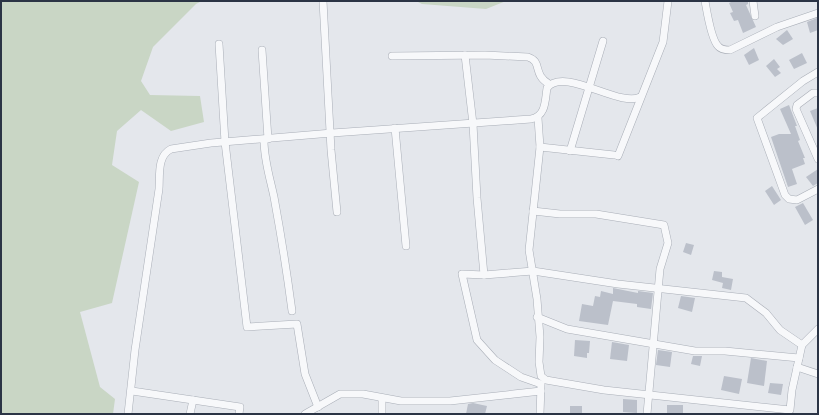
<svg xmlns="http://www.w3.org/2000/svg" width="819" height="415" font-family="'Varela Round',sans-serif">
<rect width="100%" height="100%" fill="#e4e7ec"/>
<!-- green -->
<g fill="#c9d6c5">
<path d="M1,1H202L196,4L153,47L141,81L150,95L200,96L204,122L171,131L141,110L117,131L112,165L139,182L112,303L80,312L100,387L115,399L113,414H1Z"/>
<path d="M416,1H506L486,9L422,4Z"/>
</g>
<!-- building -->
<g fill="#bbc0ca">
<path d="M733,1H748V4L746,5L756,27L743,33L738,20L734,21L730,13L733,12L729,3Z"/>
<path d="M817,18L818,30L810,33L807,22Z"/>
<path d="M787,30L793,39L783,45L776,39Z"/>
<path d="M754,48L759,60L749,65L744,55Z"/>
<path d="M802,53L807,63L794,69L789,60Z"/>
<path d="M774,59L780,67L777,69L781,73L775,77L766,66Z"/>
<path d="M789,105L797,126H795L800,140L798,141L805,158H803L805,164L792,169L797,184L788,187L771,137L779,134H791L780,109Z"/>
<path d="M818,108V130L810,111Z"/>
<path d="M818,169V183L813,186L806,177Z"/>
<path d="M772,186L781,200L774,205L765,191Z"/>
<path d="M803,203L813,220L805,225L795,207Z"/>
<path d="M686,243L694,245L691,255L683,252Z"/>
<path d="M714,271L722,272V277L733,279L731,290L722,288L723,283L712,280Z"/>
<path d="M613,288L638,293V291L653,293L651,309L637,307V304L613,301L608,325L579,321L582,304L593,306L595,296L600,297L601,291L613,294Z"/>
<path d="M681,296L695,298L692,312L678,308Z"/>
<path d="M575,340L590,341L589,353H587V358L574,356Z"/>
<path d="M612,342L629,345L627,361L610,359Z"/>
<path d="M658,350L672,352L670,367L656,365Z"/>
<path d="M693,356H702L700,366L691,364Z"/>
<path d="M751,358L767,361L764,386L747,383Z"/>
<path d="M724,376L742,379L739,394L721,390Z"/>
<path d="M770,383L783,384L781,395L768,393Z"/>
<path d="M623,399L637,400V413L623,412Z"/>
<path d="M473,403L487,406L485,414H466L468,404Z"/>
<rect x="667" y="405" width="16" height="9"/>
<rect x="570" y="406" width="12" height="8"/>
</g>
<g fill="none" stroke-linecap="round" stroke-linejoin="round">
<defs>
<g id="minor">
<path d="M323,1L331,150L337,212"/>
<path d="M705,1C707,12 711,39 718,46C721,50 726,50 730,50L777,27L818,13"/>
<path d="M753,1L755,16"/>
<path d="M219,44L225,142L247,327L297,324L305,374L318,407"/>
<path d="M262,50L268,139"/>
<path d="M465,55L473,124L477,198L484,275"/>
<path d="M392,56L485,55L528,57C543,62 532,74 549,84"/>
<path d="M818,72L803,81L757,118L785,195L789,199L797,200L818,189"/>
<path d="M818,93H813L797,105L796,109L818,159"/>
<path d="M538,118L540,147L529,250L537,299L540,337L539,362L541,376L546,380L604,390L790,410L792,390L802,345L818,329"/>
<path d="M395,128L406,246"/>
<path d="M264,140C264,160 270,178 274,197C281,235 287,273 292,311"/>
<path d="M540,147L614,155"/>
<path d="M570,151L603,41"/>
<path d="M618,156L663,42L668,1"/>
<path d="M533,211L560,214H596L664,225L668,243L660,269L647,414"/>
<path d="M537,317L567,329L695,351H725L799,358"/>
<path d="M797,367L818,374"/>
<path d="M541,384L521,377L495,360L477,340L462,274L484,275L533,271L618,284L746,298L766,313L780,330L802,345"/>
<path d="M132,391L240,407L239,414"/>
<path d="M382,398V414"/>
<path d="M128,414L135,350L159,189C160,175 157,156 171,149L211,143L332,133L531,119C546,116 545,101 547,88C564,66 620,108 640,97"/>
<path d="M190,414L193,400"/>
<path d="M305,414L340,394H363L401,401H450L541,391"/>
<path d="M540,414L541,386"/>
</g>
</defs>
<!-- minor casing -->
<use href="#minor" stroke="#a9aeb7" stroke-width="8"/>
<!-- minor -->
<use href="#minor" stroke="#f7f8fa" stroke-width="7"/>
</g>
<!-- border -->
<rect width="819" height="415" fill="none" stroke="#2b3445" stroke-width="4"/>
</svg>
